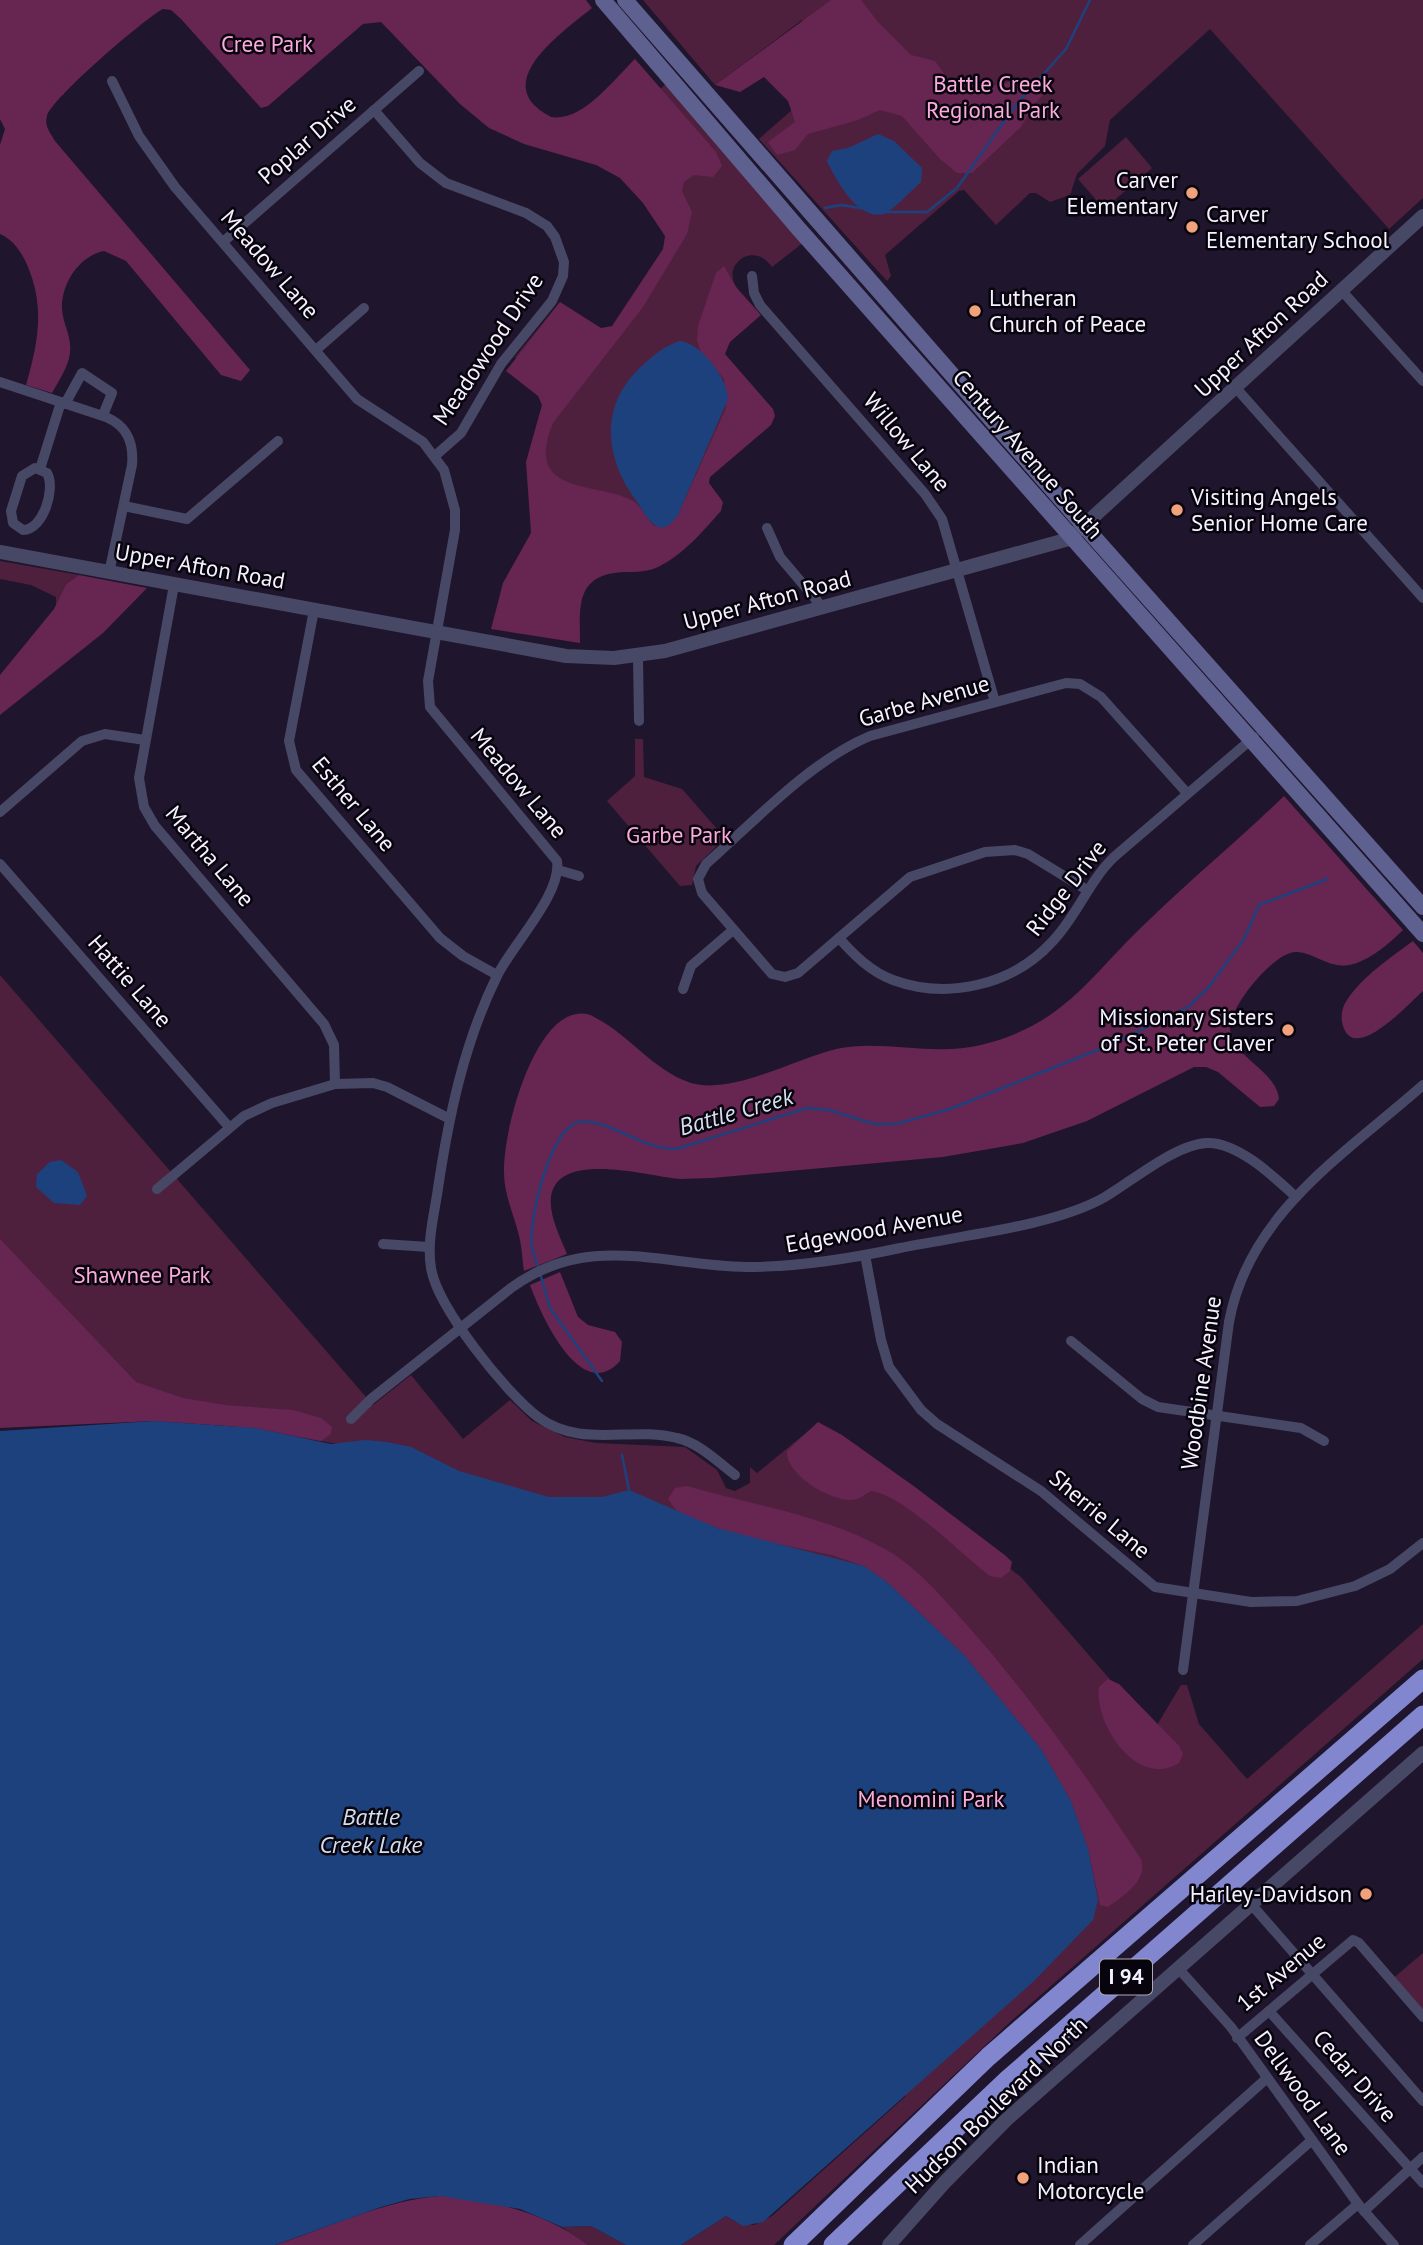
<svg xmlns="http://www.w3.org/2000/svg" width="1423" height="2245" font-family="'PT Sans',sans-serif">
<rect width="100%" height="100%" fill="#1f152c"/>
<!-- green -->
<g fill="#4f203e">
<path d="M643,0H1423V198L1389,229L1210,29L1110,120L1105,146L1077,174L1070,195L1050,202L1036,193H1030L996,225L964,190L959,191L885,255L891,276L887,281L759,139L842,66L802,20L715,85Z"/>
<path d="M666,84L804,242L772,267C754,240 719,265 738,290L715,352L771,416L699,479L655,566L530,455L552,398L515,357L559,303L608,335L676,232L599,142Z"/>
<path d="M1126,137L1152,168L1104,209L1078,179Z"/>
<path d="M0,561L79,575L66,584L56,605V597L31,585L0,579Z"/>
<path d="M635,739H643L644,777L682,789L725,838L696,866L692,885L680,886L607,801L635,776Z"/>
<path d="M0,975L373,1405L411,1375L463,1439L510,1400L532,1421L565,1437L596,1443L685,1447L717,1470L726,1488L735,1491L750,1483V1467L757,1473L818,1423L1021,1577L1154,1730L1181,1685H1187L1199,1724L1247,1779L1423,1624V1659L1009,2023L774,2245H681L726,2216L736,2222L754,2225L772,2216L906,2096L338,1444L225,1425L150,1421L0,1248Z"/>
<path d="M1423,1953V2017L1391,1980Z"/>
<path d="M591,2226L626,2245H588L562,2227Z"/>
</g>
<!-- forest -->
<g fill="#672551">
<path d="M0,0H586L592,8C563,32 486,84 551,117C583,122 614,79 635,59L716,152L722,166L713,177L694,175L684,182L682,191L692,212L687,234L643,307L553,423C522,497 599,481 633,501C642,507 646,518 654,526L677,517L726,408L724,379L701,353L697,340L698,326L716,273L724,266L736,287L761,315L730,342L725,354L773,409L775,416L771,425L710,477L709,483L723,502L721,511C704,530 684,554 660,566C649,572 636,572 623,572C575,575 580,606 580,643L491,629L503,583L531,533L526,462L542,405L538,396L506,371L560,302L601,328L612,326L663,249L665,236L643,203L620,178L596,165L524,144L489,128L460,104L381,22L363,24L268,106L261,108L181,19L171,10L163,9C145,18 51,99 47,116C44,126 50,132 55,141L250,370L241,381L221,375L126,261L104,251C79,256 61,284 62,309C63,325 72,336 70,353C68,368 59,380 52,393L26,385C38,343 45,308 28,267C22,253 14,240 0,234V145L5,129L0,119Z"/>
<path d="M831,0H861L878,22L911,55L935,61L959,94L1018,80L1048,89L1034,105L1021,127L972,173H957L940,159L902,116L880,110L858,120L808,134L795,150L777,155L768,142L795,122L788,101L764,77L740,92L715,85Z"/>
<path d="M79,575L147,588L103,633L0,715V675L54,609L66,584Z"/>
<path d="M1284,796L1403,930C1390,943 1368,962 1349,965C1330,969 1315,953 1297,952C1275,950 1228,1008 1230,1029C1233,1058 1276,1070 1279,1099L1274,1106L1260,1107L1218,1072L1206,1067H1194L1087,1121L1023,1143L943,1157L712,1178C701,1178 690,1179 680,1179C650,1177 558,1149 551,1197C549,1216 560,1236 567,1254L524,1271C522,1258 522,1245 518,1232C513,1213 504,1193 504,1173C503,1132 529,1036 567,1017C576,1013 586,1012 594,1017C629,1034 652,1070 691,1083C732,1095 795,1059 836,1049C884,1039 932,1057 981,1045C1066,1024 1089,976 1148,921C1192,878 1240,839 1284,796Z"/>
<path d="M1413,941L1423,953V991C1409,1003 1355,1064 1343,1026C1340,1017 1342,1007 1347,1000C1362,977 1391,957 1413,941Z"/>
<path d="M0,1239L136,1382L183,1398L225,1405L293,1410L321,1418L332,1427L331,1434L321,1441L255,1428L154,1421L0,1428Z"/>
<path d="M560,1272L578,1317L588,1325L615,1332L622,1342L620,1361C581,1405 541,1315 530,1285Z"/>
<path d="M818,1422L842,1435L915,1487L1006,1556L1012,1562L1010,1571L1001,1578L990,1576C962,1555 904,1495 871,1491C864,1495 859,1500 850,1500C829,1500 785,1474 787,1451Z"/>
<path d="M687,1486C753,1505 824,1515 885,1549C917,1567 942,1597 966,1624C1031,1697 1088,1778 1141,1859C1148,1881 1124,1895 1108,1907L1100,1905L1088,1849L1071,1801L1041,1749L964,1655L888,1583L864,1566L832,1555L748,1538L694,1520L676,1510L668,1499L675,1488Z"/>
<path d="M1108,1679L1119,1684L1179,1746L1183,1754L1179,1763C1137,1789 1094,1724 1099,1687Z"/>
<path d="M440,2196C492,2200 545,2212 588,2245H275C330,2227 382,2201 440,2196Z"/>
</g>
<!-- water -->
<g fill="#1d417d">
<path d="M878,134L894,141L922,168L921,182C913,189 891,212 884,214C858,221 836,180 827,161L832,151L848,148Z"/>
<path d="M680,341C701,343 728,379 728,399L677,517L669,525L662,528C649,525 644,512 637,502C603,457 599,403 644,364C655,354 666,345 680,341Z"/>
<path d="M61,1160L78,1172L87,1196L80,1205L54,1203L36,1187L37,1174L50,1162Z"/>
<path d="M154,1421L255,1428L331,1444L365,1440L387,1442L411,1447L459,1471L549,1497H602L629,1490L717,1528L864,1566L888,1583L964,1655L1041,1749L1071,1801L1088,1849L1098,1900L1093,1920L1034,1981L763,2222L743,2226L726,2216L681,2245H626L591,2226L562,2227L520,2209L440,2196L410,2199L381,2207L275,2245H0V1431Z"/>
</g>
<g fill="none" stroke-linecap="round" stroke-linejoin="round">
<!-- stream -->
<g stroke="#1d417d" stroke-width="2.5">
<path d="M825,208L841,205L866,209"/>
<path d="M887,212H927L957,188L1015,106L1066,49L1090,0"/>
<path d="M538,1267C536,1260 533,1253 532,1247C528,1221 550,1127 579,1122C607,1117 639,1149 676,1149L807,1108L829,1110L874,1124H896L950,1109L1110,1045L1188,1007L1208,988L1244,939L1259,905L1327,879"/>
<path d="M540,1273L550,1308L602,1381"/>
<path d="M622,1455L629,1490"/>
</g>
<!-- minor -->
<g stroke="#464865" stroke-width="10">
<path d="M112,81L139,136L175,187L357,399L423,442L444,470L455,510V530L428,681L430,707L557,861C562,894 512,945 497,976C463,1045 448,1120 437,1195C433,1219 427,1244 431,1268C437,1307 506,1393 538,1417C581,1449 630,1426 677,1438C699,1443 717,1461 735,1475"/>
<path d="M374,110L420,163L446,183L526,213L547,226L555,237L564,262L563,276L552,301L501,364L461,433L436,455"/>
<path d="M223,242L419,71"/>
<path d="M752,276L754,293L760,305L925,494L942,519L995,702"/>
<path d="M1342,291L1423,381"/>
<path d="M316,350L364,308"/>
<path d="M0,382L106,417C127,426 134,442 132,465L109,573"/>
<path d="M1236,388L1423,598"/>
<path d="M65,404L82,373L112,393L103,415"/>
<path d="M35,468L47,473C56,489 43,530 23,530L13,523L11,511L22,476Z"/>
<path d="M40,469L61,402"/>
<path d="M124,506L187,519L278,441"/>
<path d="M767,528L780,557L823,608"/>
<path d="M174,585L139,778L144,807L155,826L324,1024L334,1045L335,1084"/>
<path d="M314,610L289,741L296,770L440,938L463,956L497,975"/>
<path d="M638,657L639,721"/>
<path d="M0,812L82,741L105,734L145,740"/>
<path d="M0,864L229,1127"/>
<path d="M558,870L579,876"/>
<path d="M1087,890L1028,854L1015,850L985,852L910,877L798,973L785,977L772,974L702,893L698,879L706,864C755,821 810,761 870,736L1066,683L1080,684L1101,697L1186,792"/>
<path d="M839,938C854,955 871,972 893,980C947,1000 1012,985 1051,943C1076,918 1088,882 1114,857L1254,737"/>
<path d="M683,989L691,966L733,930"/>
<path d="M157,1189L244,1116L272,1103L335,1084L373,1083L387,1087L448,1118"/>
<path d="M383,1244L429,1247"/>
<path d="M865,1255L881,1340L889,1367L921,1410L937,1424L1041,1491L1155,1587L1251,1602L1297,1601L1355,1586L1390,1569L1423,1543"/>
<path d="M1071,1341L1142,1399L1158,1407L1301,1428L1324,1441"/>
<path d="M351,1419L371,1399L511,1288C589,1231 662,1266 747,1267C799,1267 849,1259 900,1248C958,1236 1055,1226 1105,1197C1132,1181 1176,1144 1207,1143C1238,1142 1274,1177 1296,1197"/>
<path d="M1183,1670L1229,1322C1249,1213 1345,1154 1423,1085"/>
<path d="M1251,1904L1423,2101"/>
<path d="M1178,1968L1231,2027L1358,2204L1394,2245"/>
<path d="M1269,2011L1423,2183"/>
<path d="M1237,2038L1353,1940L1359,1943L1423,2017"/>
<path d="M1364,2211L1423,2157"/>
<path d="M1080,2245L1266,2079"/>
<path d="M1193,2245L1312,2140"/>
<path d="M1310,2245L1358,2204"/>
</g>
<!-- tertiary -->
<g stroke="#464865" stroke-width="14">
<path d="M0,552L566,656L614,658L665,651L1069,539L1423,216"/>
<path d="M889,2245L944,2183L1006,2120L1423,1753"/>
</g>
<!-- secondary -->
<g stroke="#5e6190" stroke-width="16">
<path d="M603,0L798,228L1423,934"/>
<path d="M625,0L1085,527L1423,907"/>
</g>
<!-- motorway -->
<g stroke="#8286cf" stroke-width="19">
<path d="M793,2245L988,2057L1423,1679"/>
<path d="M833,2245L1007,2080L1423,1715"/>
</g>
</g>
<!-- markers -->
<g fill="#f1a17c" stroke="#07040d" stroke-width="2.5">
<circle cx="1192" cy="193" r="7"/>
<circle cx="1192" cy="227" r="7"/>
<circle cx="975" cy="311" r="7"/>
<circle cx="1177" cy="510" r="7"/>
<circle cx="1288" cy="1030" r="7"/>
<circle cx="1366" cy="1894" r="7"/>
<circle cx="1023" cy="2178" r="7"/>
</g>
<g text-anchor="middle" stroke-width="5" stroke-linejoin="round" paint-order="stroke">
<!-- shield labels -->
<rect fill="#07040d" stroke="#aeaab6" stroke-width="2" x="1100" y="1959.5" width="52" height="35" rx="5"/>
<g font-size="21" font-weight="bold" fill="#f6f1ff">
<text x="1126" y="1984">I 94</text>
</g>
<!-- park labels -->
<g font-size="23" fill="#fbabdb" stroke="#07040d">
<text x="267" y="52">Cree Park</text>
<text x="993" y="92">Battle Creek<tspan x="993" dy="26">Regional Park</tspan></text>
<text x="679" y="843">Garbe Park</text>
<text x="142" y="1283">Shawnee Park</text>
<text x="931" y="1807">Menomini Park</text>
</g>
<!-- street labels -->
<g font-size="23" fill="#f6f1ff" stroke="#07040d">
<text transform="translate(307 140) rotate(-41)" y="8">Poplar Drive</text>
<text transform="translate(270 264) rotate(49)" y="8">Meadow Lane</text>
<text transform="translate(1261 334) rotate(-43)" y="8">Upper Afton Road</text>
<text transform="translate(488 349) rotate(-56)" y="8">Meadowood Drive</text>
<text transform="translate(907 442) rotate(50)" y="8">Willow Lane</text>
<text transform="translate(1028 454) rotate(49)" y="8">Century Avenue South</text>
<text transform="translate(200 566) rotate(10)" y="8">Upper Afton Road</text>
<text transform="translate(767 600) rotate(-15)" y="8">Upper Afton Road</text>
<text transform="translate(924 701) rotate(-16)" y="8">Garbe Avenue</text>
<text transform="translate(519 783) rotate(50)" y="8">Meadow Lane</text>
<text transform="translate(354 804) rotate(50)" y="8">Esther Lane</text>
<text transform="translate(210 856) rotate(50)" y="8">Martha Lane</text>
<text transform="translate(1066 888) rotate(-52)" y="8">Ridge Drive</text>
<text transform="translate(130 981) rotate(49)" y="8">Hattie Lane</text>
<text transform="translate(874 1229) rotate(-10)" y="8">Edgewood Avenue</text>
<text transform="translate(1201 1383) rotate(-82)" y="8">Woodbine Avenue</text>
<text transform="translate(1100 1514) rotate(40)" y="8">Sherrie Lane</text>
<text transform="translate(1281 1972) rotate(-40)" y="8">1st Avenue</text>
<text transform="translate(1355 2076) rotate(49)" y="8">Cedar Drive</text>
<text transform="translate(1303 2093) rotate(54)" y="8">Dellwood Lane</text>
<text transform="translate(996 2105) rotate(-44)" y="8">Hudson Boulevard North</text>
</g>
<!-- poi labels -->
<g font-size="23" fill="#f6f1ff" stroke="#07040d" text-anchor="start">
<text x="1178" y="188" text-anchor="end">Carver<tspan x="1178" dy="26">Elementary</tspan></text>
<text x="1206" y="222">Carver<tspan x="1206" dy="26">Elementary School</tspan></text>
<text x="989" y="306">Lutheran<tspan x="989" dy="26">Church of Peace</tspan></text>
<text x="1191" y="505">Visiting Angels<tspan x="1191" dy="26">Senior Home Care</tspan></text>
<text x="1274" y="1025" text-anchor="end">Missionary Sisters<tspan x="1274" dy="26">of St. Peter Claver</tspan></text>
<text x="1352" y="1902" text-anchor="end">Harley-Davidson</text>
<text x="1037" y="2173">Indian<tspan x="1037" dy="26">Motorcycle</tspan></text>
</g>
<!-- water labels -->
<g font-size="24" font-style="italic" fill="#d3def0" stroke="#07040d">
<text transform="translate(736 1112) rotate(-16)" y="8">Battle Creek</text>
<text x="371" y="1825">Battle<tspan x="371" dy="28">Creek Lake</tspan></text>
</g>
</g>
</svg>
